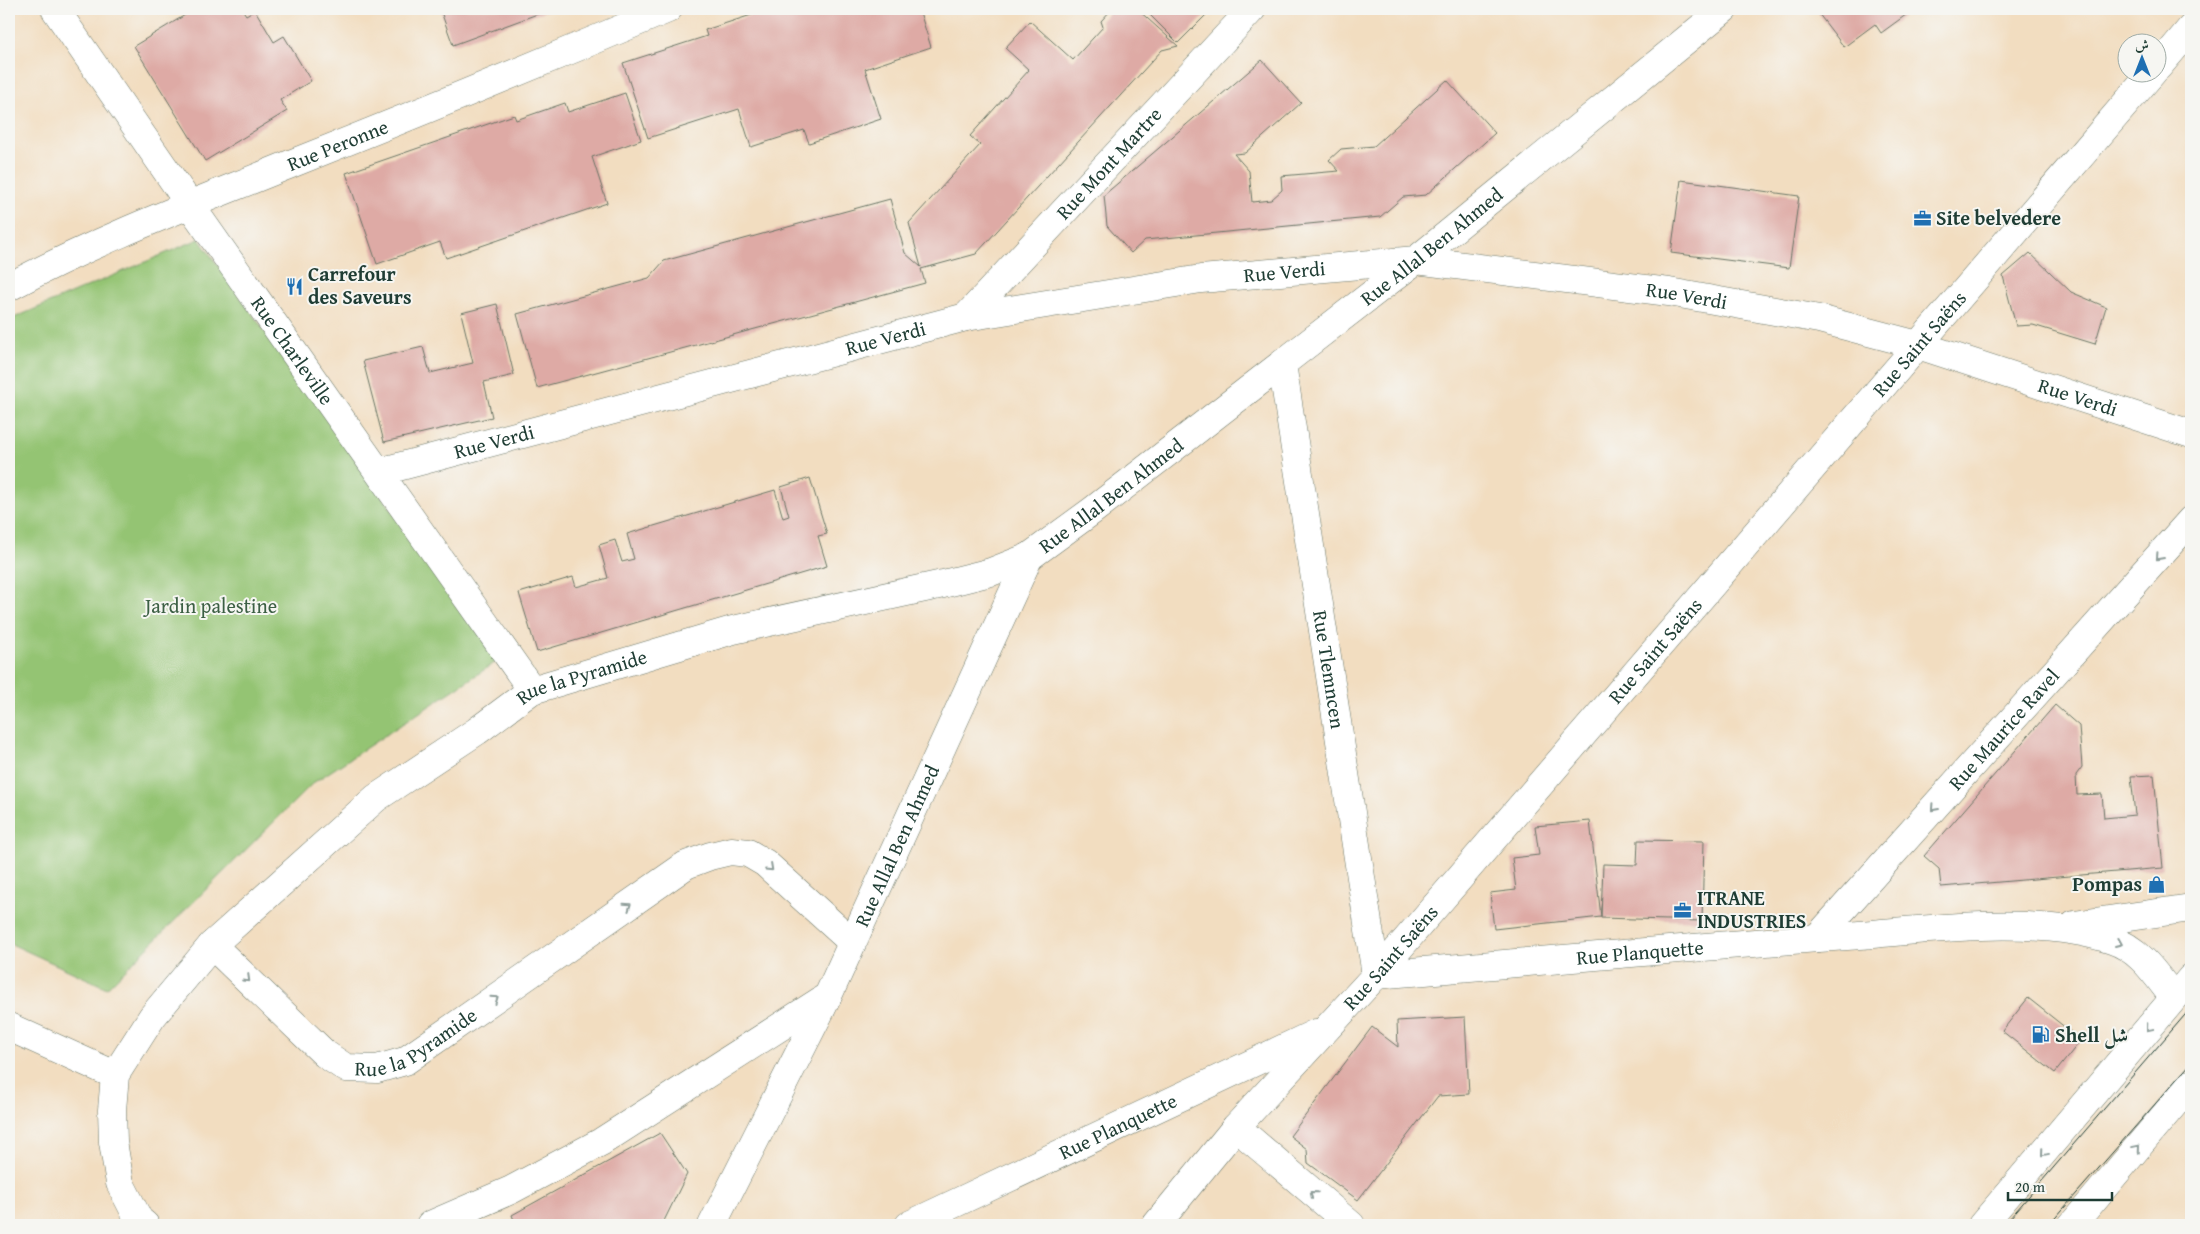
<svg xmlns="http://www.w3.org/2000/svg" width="2200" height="1234" font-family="'Gentium Book Plus',Amiri,serif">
<rect width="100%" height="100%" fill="#f6f6f2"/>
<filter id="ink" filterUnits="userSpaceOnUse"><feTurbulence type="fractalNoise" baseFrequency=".02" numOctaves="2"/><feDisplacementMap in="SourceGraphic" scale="10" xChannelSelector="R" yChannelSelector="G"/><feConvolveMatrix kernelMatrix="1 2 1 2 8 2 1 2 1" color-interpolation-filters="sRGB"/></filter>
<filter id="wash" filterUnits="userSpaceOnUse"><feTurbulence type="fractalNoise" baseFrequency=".0096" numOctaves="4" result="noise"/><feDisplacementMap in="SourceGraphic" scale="20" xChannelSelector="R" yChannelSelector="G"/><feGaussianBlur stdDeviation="1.12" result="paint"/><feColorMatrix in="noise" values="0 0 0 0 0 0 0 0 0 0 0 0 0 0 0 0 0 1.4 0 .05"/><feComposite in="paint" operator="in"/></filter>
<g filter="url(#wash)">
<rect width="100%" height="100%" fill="#f2ddc0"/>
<!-- green -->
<path fill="#94c473" stroke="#5a8054" d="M199,239L499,660L313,783L107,988L9,943V320Z"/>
<g id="blocks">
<!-- building -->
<g fill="#deaaa5">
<path d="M195,9H242L246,15L255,10L274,42L284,36L311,81L280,100L287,111L205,161L134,46Z"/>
<path d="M440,9H551L453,45Z"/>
<path d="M770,9H919L931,47L865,69L881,119L809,143L804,130L751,147L739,109L648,138L623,63L707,36L705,30Z"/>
<path d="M1112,9H1137L1178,46L1162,50L976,254L921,269L925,283L537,388L517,314L649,278L664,261L890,199L905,253L921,267L909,223L980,145L970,136L1029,70L1005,48L1030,21L1073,60L1103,27L1101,21Z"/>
<path d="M1144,9H1212L1178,43Z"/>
<path d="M1815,9H1914L1881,33L1875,24L1844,47Z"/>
<path d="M1262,60L1301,103L1245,153L1234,154L1249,171L1252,202L1271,200L1282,190L1281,176L1339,171L1329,160L1341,149L1374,146L1447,80L1495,133L1426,195L1403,197L1380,217L1145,240L1131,253L1107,226L1104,195Z"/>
<path d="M625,93L641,140L592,157L607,203L446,258L440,242L377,264L346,173L514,115L516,120L565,103L568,112Z"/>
<path d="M1681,180L1799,196L1789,268L1671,253Z"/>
<path d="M2030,253L2071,292L2106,307L2095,344L2033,325L2016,326L2003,276Z"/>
<path d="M497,304L514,375L484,382L492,417L384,442L363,361L423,347L430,373L473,363L461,313Z"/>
<path d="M810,478L827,534L818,536L827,566L537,652L519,593L573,577L576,587L608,578L599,545L615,540L622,562L634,559L627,534L775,490L783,518L789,516L781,487Z"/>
<path d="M2055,705L2079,726L2082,767L2076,775L2077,795L2102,794L2104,818L2135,815L2131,776L2154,775L2163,868L1941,887L1939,869L1924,856Z"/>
<path d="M1590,821L1601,917L1494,929L1490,893L1516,890L1512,858L1539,855L1535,826Z"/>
<path d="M1638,840L1704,841L1702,921L1601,918L1603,864L1637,865Z"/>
<path d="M2028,998L2081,1040L2055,1073L2002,1031Z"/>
<path d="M1465,1017L1469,1094L1438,1096L1358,1200L1308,1163L1307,1149L1290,1136L1372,1027L1398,1047L1397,1021Z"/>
<path d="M660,1133L687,1174L662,1225H516L512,1215Z"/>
</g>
</g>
</g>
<g filter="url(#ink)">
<use href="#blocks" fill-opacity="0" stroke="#697565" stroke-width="1"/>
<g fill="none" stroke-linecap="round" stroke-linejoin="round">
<defs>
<g id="minor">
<path id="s1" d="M55,9L190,205L532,690"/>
<path d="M2158,67L2191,28"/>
<path id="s2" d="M9,287C100,238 198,202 293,163C419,113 543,62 668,9"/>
<path id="s3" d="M966,317L1252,9"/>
<path id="s4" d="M1282,364L1376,975"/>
<path id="s5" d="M379,472L966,317L1201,279L1416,260L1669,292L1819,319L1918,345L2191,434"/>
<path d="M2074,925L2191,908"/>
<path id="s6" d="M1817,938L2191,520"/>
<path id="s7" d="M212,945L325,1054L346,1068L377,1069L405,1061L686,865L710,856L731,851L748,853L765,863L852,942"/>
<path id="s8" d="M1376,975C1533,962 1690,947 1847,936C1928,930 2034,914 2112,940C2140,949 2156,975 2174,998"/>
<path d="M9,1027L115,1075"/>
<path d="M1236,1127L1351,1225"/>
<path id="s9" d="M145,1225L139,1220L120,1183L113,1142L112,1110L115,1075L152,1017L212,945L376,798L477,731L532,690L733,630L943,584L991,572L1029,557"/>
<path d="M430,1225L511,1190L601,1142L825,998"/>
<path id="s10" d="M712,1225L827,998L1029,557L1092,511L1416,260L1724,9"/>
<path id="s11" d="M909,1225L1316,1033"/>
<path id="s12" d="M1156,1225L1236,1127L1376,975L2153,72"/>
</g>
<g id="secondary">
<path d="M1982,1225L2191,978"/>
<path d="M2072,1225L2191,1084"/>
</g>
</defs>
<!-- minor casing -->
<use href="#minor" stroke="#697565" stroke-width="29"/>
<!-- secondary casing -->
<use href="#secondary" stroke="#697565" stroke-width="29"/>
<!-- minor -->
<use href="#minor" stroke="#fff" stroke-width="28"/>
<!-- secondary -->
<use href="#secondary" stroke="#fff" stroke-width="28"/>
<!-- tram -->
<g stroke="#1f3d34" stroke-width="1">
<path d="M2004,1225L2191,1008"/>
<path d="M2049,1225L2191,1063"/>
</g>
</g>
<!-- one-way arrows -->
<defs><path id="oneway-chevron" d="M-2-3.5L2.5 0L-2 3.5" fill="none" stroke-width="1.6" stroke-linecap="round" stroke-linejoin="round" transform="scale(1.25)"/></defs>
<g stroke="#8f9e9a">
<use href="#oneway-chevron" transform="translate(2159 557) rotate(132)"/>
<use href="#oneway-chevron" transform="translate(1934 808) rotate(132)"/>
<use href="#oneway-chevron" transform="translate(770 868) rotate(43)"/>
<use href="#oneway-chevron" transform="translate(628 906) rotate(-35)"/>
<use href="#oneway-chevron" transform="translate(2119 943) rotate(23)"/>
<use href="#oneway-chevron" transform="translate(247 979) rotate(44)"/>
<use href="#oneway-chevron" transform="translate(495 999) rotate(-35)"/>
<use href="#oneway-chevron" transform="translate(2149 1028) rotate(130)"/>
<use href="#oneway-chevron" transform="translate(2137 1148) rotate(-50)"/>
<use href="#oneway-chevron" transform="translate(2044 1153) rotate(130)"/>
<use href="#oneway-chevron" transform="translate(1313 1194) rotate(-140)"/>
</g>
</g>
<!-- icons -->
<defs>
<symbol id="office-bare" viewBox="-9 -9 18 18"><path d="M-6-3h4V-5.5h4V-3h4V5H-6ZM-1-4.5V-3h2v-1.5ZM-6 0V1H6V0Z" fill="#1f6fb2" stroke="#f6f6f2" stroke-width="2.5" paint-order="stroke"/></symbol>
<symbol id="restaurant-bare" viewBox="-9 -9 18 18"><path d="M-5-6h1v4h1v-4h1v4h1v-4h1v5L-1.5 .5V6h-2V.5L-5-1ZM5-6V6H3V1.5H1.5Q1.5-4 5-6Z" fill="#1f6fb2" stroke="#f6f6f2" stroke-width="2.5" paint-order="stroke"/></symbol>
<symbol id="shop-bare" viewBox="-9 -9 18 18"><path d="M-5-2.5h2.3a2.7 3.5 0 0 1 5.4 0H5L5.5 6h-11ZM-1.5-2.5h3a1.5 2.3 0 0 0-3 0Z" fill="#1f6fb2" stroke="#f6f6f2" stroke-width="2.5" paint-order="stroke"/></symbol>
<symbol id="fuel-bare" viewBox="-9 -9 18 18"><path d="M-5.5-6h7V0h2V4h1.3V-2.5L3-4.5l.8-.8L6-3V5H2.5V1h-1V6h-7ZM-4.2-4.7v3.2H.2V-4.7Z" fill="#1f6fb2" stroke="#f6f6f2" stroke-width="2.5" paint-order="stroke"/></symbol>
</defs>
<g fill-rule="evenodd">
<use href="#office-bare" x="1910" y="206" width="25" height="25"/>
<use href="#restaurant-bare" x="282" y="274" width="25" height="25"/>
<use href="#shop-bare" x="2144" y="872" width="25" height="25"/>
<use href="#office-bare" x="1670" y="898" width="25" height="25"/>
<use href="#fuel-bare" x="2028" y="1022" width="25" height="25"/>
</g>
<g text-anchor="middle" stroke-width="4" stroke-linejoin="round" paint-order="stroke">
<!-- street labels -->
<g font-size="20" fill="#1f3d34" stroke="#f6f6f2">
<text dy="7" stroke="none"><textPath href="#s2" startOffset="358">Rue Peronne</textPath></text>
<text dy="7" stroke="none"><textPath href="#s3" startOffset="210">Rue Mont Martre</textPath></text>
<text dy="7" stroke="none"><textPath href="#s10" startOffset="1248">Rue Allal Ben Ahmed</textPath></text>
<text dy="7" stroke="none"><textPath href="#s5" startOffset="929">Rue Verdi</textPath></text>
<text dy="7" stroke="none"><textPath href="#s5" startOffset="1334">Rue Verdi</textPath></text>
<text dy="7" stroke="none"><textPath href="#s5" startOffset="524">Rue Verdi</textPath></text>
<text dy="7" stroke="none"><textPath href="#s12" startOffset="1166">Rue Saint Saëns</textPath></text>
<text dy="7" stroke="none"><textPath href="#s1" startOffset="416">Rue Charleville</textPath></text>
<text dy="7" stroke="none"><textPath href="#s5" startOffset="1739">Rue Verdi</textPath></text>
<text dy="7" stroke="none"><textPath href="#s5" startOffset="119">Rue Verdi</textPath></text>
<text dy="7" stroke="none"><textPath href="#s10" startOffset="842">Rue Allal Ben Ahmed</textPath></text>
<text dy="7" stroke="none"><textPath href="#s12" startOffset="761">Rue Saint Saëns</textPath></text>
<text dy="7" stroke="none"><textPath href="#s4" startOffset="309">Rue Tlemncen</textPath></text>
<text dy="7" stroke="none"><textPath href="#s9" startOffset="782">Rue la Pyramide</textPath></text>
<text dy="7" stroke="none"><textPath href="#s6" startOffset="280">Rue Maurice Ravel</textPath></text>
<text dy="7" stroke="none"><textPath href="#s10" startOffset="422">Rue Allal Ben Ahmed</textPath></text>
<text dy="7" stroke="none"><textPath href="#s8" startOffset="265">Rue Planquette</textPath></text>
<text dy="7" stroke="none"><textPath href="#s12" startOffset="356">Rue Saint Saëns</textPath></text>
<text dy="7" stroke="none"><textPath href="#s7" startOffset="259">Rue la Pyramide</textPath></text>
<text dy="7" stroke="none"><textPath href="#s11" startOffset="231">Rue Planquette</textPath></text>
</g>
<!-- poi labels -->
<g font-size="20" font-weight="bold" fill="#1f3d34" stroke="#f6f6f2" text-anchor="start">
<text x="1936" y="225">Site belvedere</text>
<text x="308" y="281">Carrefour<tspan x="308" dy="23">des Saveurs</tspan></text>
<text x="2142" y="891" text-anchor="end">Pompas</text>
<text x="1697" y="905">ITRANE<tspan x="1697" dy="23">INDUSTRIES</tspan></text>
<text x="2055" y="1042">Shell شل</text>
</g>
<!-- park labels -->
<g font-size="20" fill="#3c5f44" stroke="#f6f6f2">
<text x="211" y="613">Jardin palestine</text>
</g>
</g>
<!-- margin -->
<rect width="2200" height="1234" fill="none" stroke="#f6f6f2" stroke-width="30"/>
<!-- north arrow -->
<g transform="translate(2142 58)"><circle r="24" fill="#f6f6f2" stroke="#a0aca6"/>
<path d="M0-4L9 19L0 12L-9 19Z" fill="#1f6fb2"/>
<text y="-8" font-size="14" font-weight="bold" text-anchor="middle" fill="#1f3d34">ش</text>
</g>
<!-- scale -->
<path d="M2008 1192v8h104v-8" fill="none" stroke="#1f3d34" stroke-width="2.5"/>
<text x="2015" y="1192" font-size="15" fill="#1f3d34" stroke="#f6f6f2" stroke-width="4" paint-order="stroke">20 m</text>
</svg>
